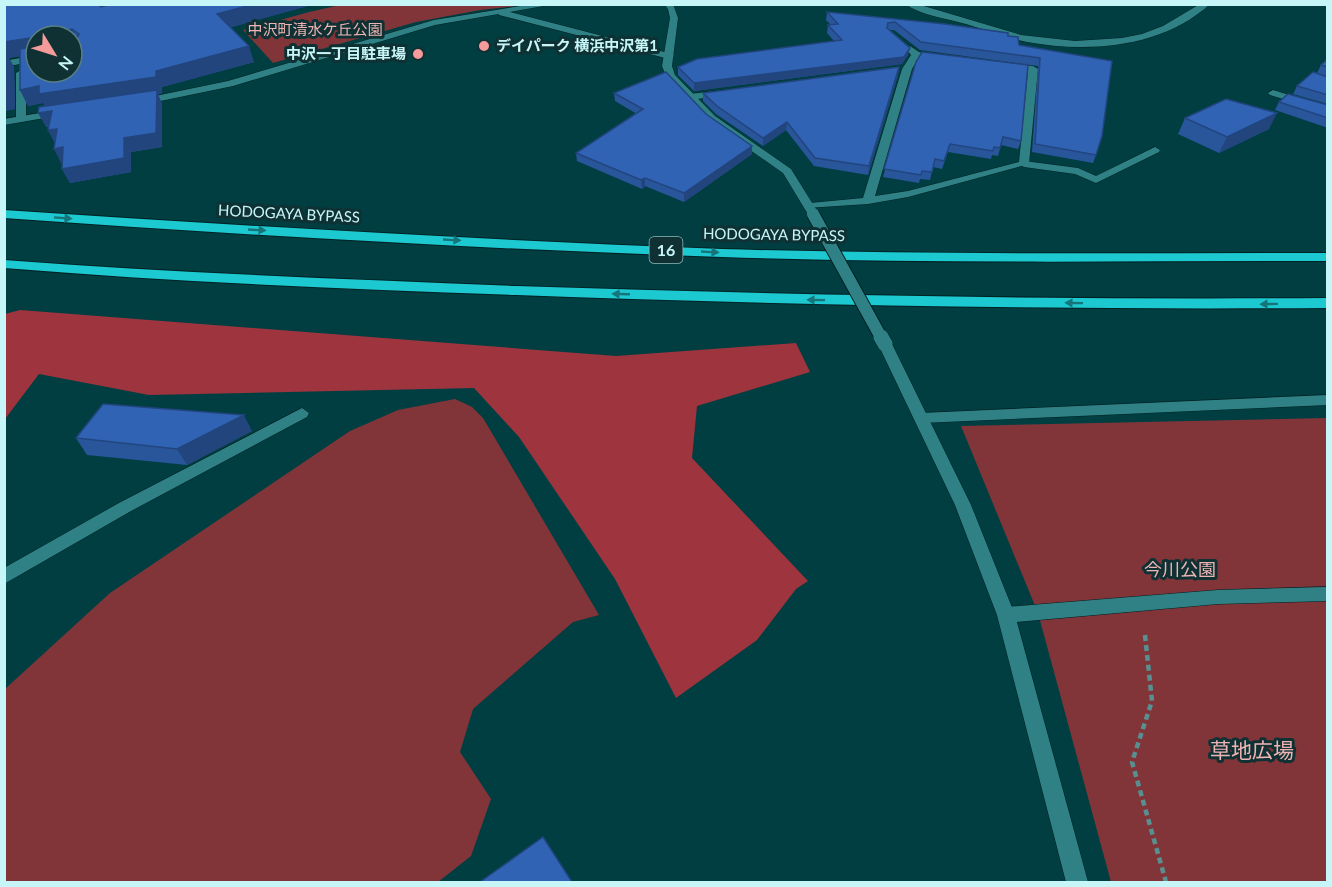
<svg xmlns="http://www.w3.org/2000/svg" width="1332" height="887" font-family="Lato,'Noto Sans JP',sans-serif">
<rect width="100%" height="100%" fill="#003e41"/>
<!-- green -->
<g fill="#823539">
<path d="M341,5V4L526,5L480,10L416,22L273,63L243,30C276,22 308,11 341,5Z"/>
<path d="M455,399L472,407L483,418L599,615L573,622L473,709L460,752L491,799L471,856L438,882H5V689L110,593L350,431L398,410Z"/>
<path d="M1327,418V882H1111L1038,613L961,426Z"/>
</g>
<!-- forest -->
<path fill="#9e343d" d="M20,310L616,356L796,343L810,372L697,406L692,458L808,581L796,589L757,640L676,698L615,579L519,437L474,388L149,395L39,374L5,419V314Z"/>
<g fill="none" stroke-linecap="round" stroke-linejoin="round">
<defs>
<g id="service">
<path d="M502,10L672,54L674,56L669,59L499,15L498,13Z"/>
<path d="M36,55V61L4,67V61Z"/>
<path d="M21,70L26,73V119L21,122L16,119V73Z"/>
<path d="M723,90L726,91V95L690,100L685,97L690,94Z"/>
<path d="M1273,90L1328,107V113L1270,95L1268,93Z"/>
<path d="M1155,147L1160,150L1159,152L1096,183L1075,174L1024,167L1019,164L1024,161L1078,168L1096,176Z"/>
</g>
<path id="pedestrian" d="M1328,587V601L1218,604L1006,623L1000,620L997,615L1000,610L1006,607L1218,590Z"/>
<g id="minor">
<path d="M533,4H555L435,25L233,86L141,105L136,102L141,99L228,81L434,20Z"/>
<path d="M905,4H917L1021,35L1075,41L1122,38L1142,34L1163,26L1200,4H1210C1162,48 1088,53 1027,42C1006,38 986,30 966,24C946,18 922,16 905,4Z"/>
<path d="M910,46L919,52L945,57L940,60L919,57L912,69L875,196L908,191L1019,162L1028,71L1006,68V64L1009,63L1033,66L1038,69L1029,164L908,197L868,204L806,208L804,206L810,203L863,198L902,69L911,55L906,49Z"/>
<path d="M58,110L63,113L62,115L4,125V119Z"/>
<path d="M1328,395V405L921,423L914,418L921,413Z"/>
<path d="M302,408L309,413L307,417L131,511L4,584V568L119,503Z"/>
</g>
<g id="tertiary">
<path d="M664,4H673L678,18L672,66L675,75L715,116L791,169L819,214L817,216H809L783,173L707,120L666,76L662,66L670,18L668,9Z"/>
<path d="M885,340L892,344L971,505L1015,615L1088,882H1066L997,615L955,505L878,344Z"/>
</g>
<g id="motorway">
<path d="M4,210C243,226 483,240 722,249C924,255 1126,253 1328,253V261C1126,261 924,264 722,257C483,249 243,235 4,218Z"/>
<path d="M4,260C175,273 345,279 516,286C786,295 1057,300 1328,298V308C1057,310 786,305 516,295C345,289 175,282 4,268Z"/>
</g>
</defs>
<!-- service casing -->
<use href="#service" stroke="#012224" stroke-width="1"/>
<!-- pedestrian casing -->
<use href="#pedestrian" stroke="#012224" stroke-width="1"/>
<!-- minor casing -->
<use href="#minor" stroke="#012224" stroke-width="1"/>
<!-- tertiary casing -->
<use href="#tertiary" stroke="#012224" stroke-width="1"/>
<!-- motorway casing -->
<use href="#motorway" stroke="#012224" stroke-width="2"/>
<!-- path -->
<path stroke="#588f91" stroke-width="4.5" stroke-dasharray="6 4" stroke-linecap="butt" d="M1145,635L1152,701L1132,762L1166,882"/>
<!-- service -->
<use href="#service" fill="#308185" fill-rule="evenodd"/>
<!-- pedestrian -->
<use href="#pedestrian" fill="#308185" fill-rule="evenodd"/>
<!-- minor -->
<use href="#minor" fill="#308185" fill-rule="evenodd"/>
<!-- tertiary -->
<use href="#tertiary" fill="#308185" fill-rule="evenodd"/>
<!-- motorway -->
<use href="#motorway" fill="#1dc9d0" fill-rule="evenodd"/>
<defs>
<path id="tertiary-bridge-far1" d="M813,214L882,339"/>
<path id="tertiary-bridge" d="M881,337L885,344"/>
</defs>
<!-- tertiary-bridge-far1 casing -->
<use href="#tertiary-bridge-far1" stroke="#012224" stroke-width="14" stroke-linecap="butt"/>
<!-- tertiary-bridge casing -->
<use href="#tertiary-bridge" stroke="#012224" stroke-width="16" stroke-linecap="butt"/>
<!-- tertiary-bridge-far1 -->
<use href="#tertiary-bridge-far1" stroke="#308185" stroke-width="12"/>
<!-- tertiary-bridge -->
<use href="#tertiary-bridge" stroke="#308185" stroke-width="15"/>
</g>
<!-- wall -->
<g fill="#29559b">
<path d="M4,4L101,7L109,4H315L230,27L254,62L162,87V93L158,94L162,104V147L131,152V172L70,183L62,169V163H61L55,143L48,130L49,127H46L45,106L43,103L28,106L20,90V56L9,58L14,67L15,109L4,111Z"/>
<path d="M827,12L1008,36L1019,45L1112,61L1096,155L1093,163L1032,152L1038,66L920,50L894,30H889L908,55L902,64L694,91L678,75V67L834,41L827,33L828,25H831L826,20Z"/>
<path d="M1328,59V77L1317,73L1321,65Z"/>
<path d="M916,62L1021,141L1018,149L1001,145L998,156L992,155L991,159L948,152L942,169L933,167L930,180L920,179L919,183L883,177Z"/>
<path d="M899,67L898,75L868,175L814,166L786,130L763,146L716,114L703,101V93Z"/>
<path d="M1328,77V104L1293,94L1297,86Z"/>
<path d="M614,93L706,114L752,154L684,202L645,186L642,189L577,161L576,153L637,114L615,101Z"/>
<path d="M1279,102L1328,105V128L1275,110Z"/>
<path d="M1185,118L1269,129L1219,153L1178,134Z"/>
<path d="M252,431L187,465L87,455L76,438Z"/>
</g>
<!-- shaded-wall -->
<g fill="#22457e">
<path d="M255,4H315L222,30L217,14Z"/>
<path d="M72,29L79,45L72,47V36H64V31Z"/>
<path d="M30,38L36,54L9,58L14,67L15,109L4,111V42Z"/>
<path d="M249,46L254,62L162,87V93L158,94L162,104V147L131,152V172L70,183L62,169L124,138L156,133L47,110L43,103L28,106L20,90L39,86L156,71Z"/>
<path d="M910,48L908,55L902,64L694,91V83Z"/>
<path d="M899,67L898,75L868,175L869,166Z"/>
<path d="M52,111L59,125L46,127L38,113Z"/>
<path d="M1277,113L1269,129L1219,153L1227,137Z"/>
<path d="M787,122L786,130L763,146V138Z"/>
<path d="M57,129L56,144L48,130Z"/>
<path d="M752,146V154L684,202V193Z"/>
<path d="M63,147L71,161L61,163L54,149Z"/>
<path d="M645,178V186L642,189L641,180Z"/>
<path d="M244,415L252,431L187,465L177,449Z"/>
</g>
<!-- building -->
<g fill="#3063b4" stroke="#22457e" stroke-width="1.5" fill-rule="evenodd">
<path d="M4,4H97L101,7L111,4H255L217,14L249,46L156,71V77L39,94V86L20,90V49L30,47V38L4,42ZM72,29L79,34L76,39L72,40V72H36V36H64V31Z"/>
<path d="M827,12L945,24L1008,33V36L1018,37L1019,45L1112,61L1102,136L1096,155L1035,144L1040,58L921,42L895,22L888,23L887,28L910,48L904,57L694,83L678,67L697,59L842,40L828,25L838,24Z"/>
<path d="M4,51H5L6,93H4Z"/>
<path d="M922,52L1028,65L1021,141L1003,137L1000,148L994,147L993,151L950,144L944,161L935,159L932,172L922,171L921,175L884,169L916,62Z"/>
<path d="M1328,59V67L1321,65Z"/>
<path d="M899,67L869,166L815,158L787,122L763,138L717,106L703,93Z"/>
<path d="M666,72L706,114L752,146L684,193L645,178L641,180L576,153L643,109L614,93Z"/>
<path d="M1313,72L1328,77V95L1297,86Z"/>
<path d="M157,90L156,133L124,138V158L62,169L63,147L54,149L57,129L48,130L52,111L38,113L39,107Z"/>
<path d="M1288,94L1328,105V118L1279,102Z"/>
<path d="M1226,99L1277,113L1227,137L1185,118Z"/>
<path d="M103,404L244,415L177,449L76,438Z"/>
<path d="M543,837L572,882H480Z"/>
</g>
<!-- one-way arrows -->
<defs><path id="oneway-solid" d="M-6-.8H1V-3.2L6.5 0L1 3.2V.8H-6Z" transform="scale(1.5)"/></defs>
<g fill="#16757a">
<use href="#oneway-solid" transform="translate(63 218) rotate(4)"/>
<use href="#oneway-solid" transform="translate(257 230) rotate(3)"/>
<use href="#oneway-solid" transform="translate(452 240) rotate(3)"/>
<use href="#oneway-solid" transform="translate(710 252) rotate(3)"/>
<use href="#oneway-solid" transform="translate(621 294) rotate(-178)"/>
<use href="#oneway-solid" transform="translate(816 300) rotate(-179)"/>
<use href="#oneway-solid" transform="translate(1074 303) rotate(-179)"/>
<use href="#oneway-solid" transform="translate(1269 304) rotate(179)"/>
</g>
<!-- markers -->
<g fill="#f59b9b" stroke="#103133" stroke-width="2">
<circle cx="484" cy="46" r="6"/>
<circle cx="418" cy="54" r="6"/>
</g>
<g text-anchor="middle" stroke-width="6" stroke-linejoin="round" paint-order="stroke">
<!-- far-park labels -->
<g font-size="15" fill="#eeb4b4" stroke="#103133">
<text x="315" y="35">中沢町清水ケ丘公園</text>
</g>
<!-- far-poi labels -->
<g font-size="15" font-weight="bold" fill="#c7f6f8" stroke="#103133" text-anchor="start">
<text x="496" y="51">デイパーク 横浜中沢第1</text>
<text x="406" y="59" text-anchor="end">中沢一丁目駐車場</text>
</g>
<!-- far-street labels -->
<g font-size="15" fill="#c7f6f8" stroke="#103133">
<text transform="translate(289 214) rotate(3)" y="5">HODOGAYA BYPASS</text>
<text transform="translate(774 235) rotate(1)" y="5">HODOGAYA BYPASS</text>
</g>
<!-- shield labels -->
<rect fill="#103133" stroke="#90bbbd" stroke-width="1.5" x="649.5" y="237" width="33" height="26" rx="4.5"/>
<g font-size="16" font-weight="bold" fill="#c7f6f8">
<text x="666" y="256">16</text>
</g>
<!-- park labels -->
<g font-size="18" fill="#eeb4b4" stroke="#103133">
<text x="1180" y="576">今川公園</text>
</g>
<!-- near-park labels -->
<g font-size="21" fill="#eeb4b4" stroke="#103133">
<text x="1252" y="758">草地広場</text>
</g>
</g>
<!-- border -->
<rect width="1332" height="887" fill="none" stroke="#c7f6f8" stroke-width="12"/>
<!-- north arrow -->
<g transform="translate(54 54) rotate(128)"><circle r="28" fill="#103133" stroke="#598082" stroke-width="1.5"/>
<path d="M0-4.5L10 22L0 15L-10 22Z" fill="#f59b9b"/>
<text y="-9" font-size="16" font-weight="bold" text-anchor="middle" fill="#c7f6f8">N</text>
</g>
</svg>
